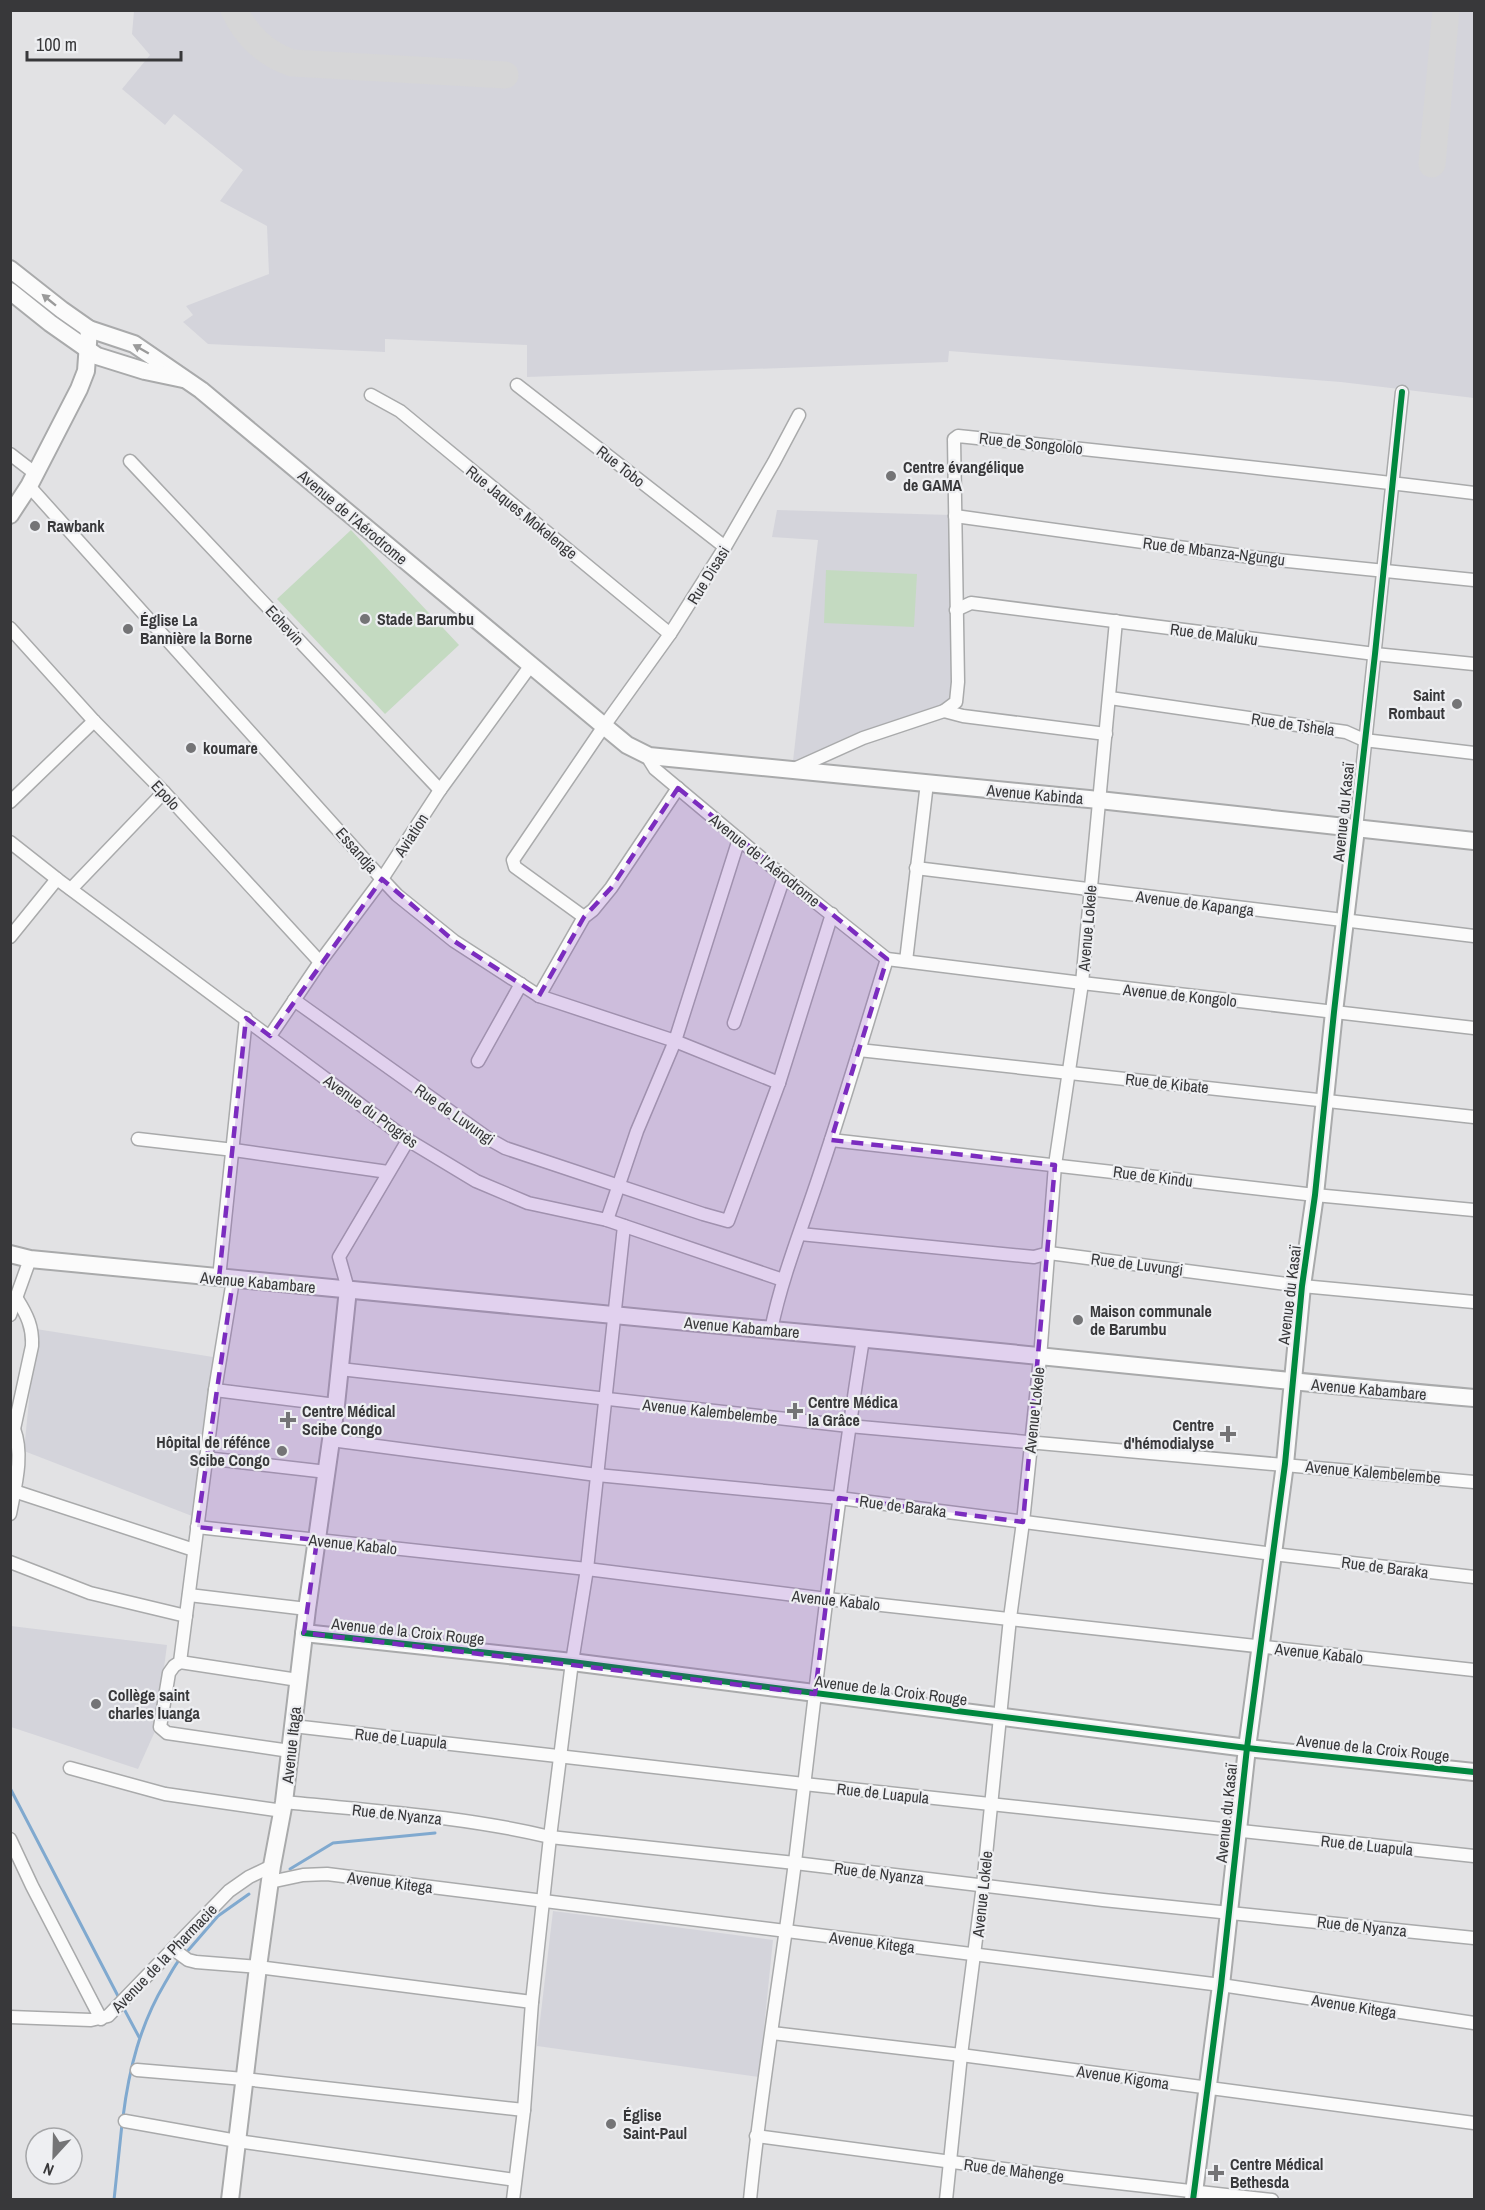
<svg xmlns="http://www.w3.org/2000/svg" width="1485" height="2210" font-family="'Archivo Narrow',sans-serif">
<rect width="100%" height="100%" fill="#e2e2e4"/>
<!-- built -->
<g fill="#d4d4db">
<path d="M134,11H1474V398L1341,382L949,351L948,362L527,377V345L385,339V352L208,344L183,322L193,315L186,306L269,274L267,226L220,201L243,170L174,114L165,125L122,89L150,55L132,34Z"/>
<path d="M777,510L951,515L954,696L946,708L793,761L818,540L772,537Z"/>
<path d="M36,1329L213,1357L192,1516L24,1451Z"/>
<path d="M11,1626L167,1645L156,1729L138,1769L11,1727Z"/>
<path d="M553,1911L773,1940L759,2077L537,2046Z"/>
</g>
<!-- pitch -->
<g fill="#c4dac1">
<path d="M351,530L459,645L385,714L277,599Z"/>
<path d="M826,570L917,574L914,627L824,623Z"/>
</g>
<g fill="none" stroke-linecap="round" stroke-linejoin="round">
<!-- stream -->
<g stroke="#80a9cf" stroke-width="3">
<path d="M10,1788L119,1998"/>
<path d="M290,1869L333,1843L435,1833"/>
<path d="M185,1954L218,1916L249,1894"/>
<path d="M123,2007L139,2037"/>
<path d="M123,2117C129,2069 140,2025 165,1983C170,1975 174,1966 180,1959"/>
<path d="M114,2200L122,2124"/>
</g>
<!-- taxiway -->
<g stroke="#d6d6d7" stroke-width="27">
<path d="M234,10C247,37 265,53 292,63L505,75"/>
<path d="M1432,164L1446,10"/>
</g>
<defs>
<g id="street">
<path d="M517,385L725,547"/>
<path d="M371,395L400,411L670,634"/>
<path d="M10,454L36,474"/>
<path d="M130,461L440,790"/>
<path d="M29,486L382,879L397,895L454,941L539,996L675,1041L779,1083"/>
<path d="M955,516L1258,558L1474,580"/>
<path d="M956,610L971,603L1375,654L1474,664"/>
<path d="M10,628L94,721L164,792L320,962"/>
<path d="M1110,698L1346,732L1364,740L1474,753"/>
<path d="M944,711L963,716L1106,734"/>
<path d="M649,756L650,761L655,769L784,877L887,959L1082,983L1474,1028"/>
<path d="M794,769L863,738L944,711L956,702L958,682L954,439L958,436C1131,454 1303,472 1474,493"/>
<path d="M10,802L94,721"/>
<path d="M1356,829L1402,392"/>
<path d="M10,842L57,879L408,1140L476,1181L528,1203L607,1220L783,1280"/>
<path d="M916,868L1474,936"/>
<path d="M71,889L164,792"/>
<path d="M584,917L515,867L513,860L604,726L670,634L725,547L774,462L799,415"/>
<path d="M10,937L57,879"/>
<path d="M906,961L927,783"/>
<path d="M539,996L584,917L593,910L611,888L678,788"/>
<path d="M294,1000L489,1139L505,1148L703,1214L728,1221L779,1083L832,914"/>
<path d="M734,1023L784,877"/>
<path d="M270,1036L320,962L382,879L440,790L531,665"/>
<path d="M859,1050L1474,1117"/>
<path d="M478,1061L521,984"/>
<path d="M138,1139L234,1150L388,1172"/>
<path d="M831,1140L1315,1195L1474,1210"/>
<path d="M607,1220L637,1131L675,1041L739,839"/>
<path d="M800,1234L1034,1257L1049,1253L1302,1286L1474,1302"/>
<path d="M219,1278L246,1018"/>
<path d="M233,1280L215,1390L180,1662L174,1666L169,1673L160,1727L167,1733L290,1751"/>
<path d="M348,1289L339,1257L408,1140"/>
<path d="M10,1315L30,1259"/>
<path d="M771,1330C782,1276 803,1225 820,1173C844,1102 865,1030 887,959"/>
<path d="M340,1369L849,1426L1474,1482"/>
<path d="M215,1390L336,1405"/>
<path d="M10,1434L14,1429L32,1346C33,1327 27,1315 17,1299"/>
<path d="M331,1440L597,1475L839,1498L1273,1554L1474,1577"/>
<path d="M205,1458L327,1472"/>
<path d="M14,1491L194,1550"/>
<path d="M10,1514C15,1487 24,1455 14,1429"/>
<path d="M197,1527L587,1569L827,1599L1474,1670"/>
<path d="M10,1562L90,1593L186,1616"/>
<path d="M189,1595L307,1609"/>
<path d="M180,1662L298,1680"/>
<path d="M293,1726L804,1784L1474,1856"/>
<path d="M70,1768L165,1794L283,1811"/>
<path d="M284,1802C373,1811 463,1816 550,1837L795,1863L1103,1900L1474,1938"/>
<path d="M10,1839L32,1886L101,2019"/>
<path d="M270,1882L303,1875L327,1874L1221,1985L1474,2023"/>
<path d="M173,1949L188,1960L196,1962L258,1967L532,2002"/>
<path d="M10,2017L91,2020L108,2016L229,1891L249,1877L272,1866"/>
<path d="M772,2033L961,2055L1474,2123"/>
<path d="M137,2070L244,2079L524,2110"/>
<path d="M125,2121L237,2141L515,2180"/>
<path d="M756,2136L1073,2178L1272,2200"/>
<path d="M513,2200L524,2110L532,2002L550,1837L572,1662L587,1569L624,1226"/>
<path d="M750,2200C761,2086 781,1974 795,1862C816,1687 835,1512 863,1339"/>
<path d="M946,2200L961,2055L983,1885L1010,1618L1023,1522L1040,1358L1055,1165L1082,983L1116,621"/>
</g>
<g id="secondary">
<path d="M10,269L62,310L89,329L134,344L201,390L604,726L627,745L649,756L1099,800L1474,841"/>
<path d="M10,291L50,323L97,356L145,371L183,379"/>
<path d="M10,515L29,486L79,389L86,371L89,329"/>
<path d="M10,1254L30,1259C306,1287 582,1312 858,1338C1063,1358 1269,1380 1474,1398"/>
<path d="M304,1633L572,1662L1247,1748L1474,1772"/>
<path d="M230,2200L258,1967L272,1866L284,1802L307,1609L336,1405L348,1289"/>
<path d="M1193,2200L1221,1985L1247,1748L1285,1464L1302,1286L1315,1195L1334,1012L1356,829"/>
</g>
</defs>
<!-- street casing -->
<use href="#street" stroke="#a9aaab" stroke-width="15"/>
<!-- secondary casing -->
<use href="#secondary" stroke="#a9aaab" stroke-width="20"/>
<!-- street -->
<use href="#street" stroke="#fbfbfb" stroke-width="12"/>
<!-- secondary -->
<use href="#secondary" stroke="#fbfbfb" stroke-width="16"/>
<defs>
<g id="cycleway">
<path d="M304,1633L572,1662L1247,1748L1474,1772"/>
<path d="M1193,2200L1221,1985L1247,1748L1285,1464L1302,1286L1315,1195L1334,1012L1375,654L1402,392"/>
</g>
</defs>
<!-- cycleway casing -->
<use href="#cycleway" stroke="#eeeff2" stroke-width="10"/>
<!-- cycleway -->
<use href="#cycleway" stroke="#00873e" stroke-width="6"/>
</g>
<!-- one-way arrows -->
<defs><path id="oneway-solid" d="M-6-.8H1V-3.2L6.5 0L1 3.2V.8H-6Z" transform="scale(1.5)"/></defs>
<g fill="#9a9a9a">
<use href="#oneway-solid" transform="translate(49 300) rotate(-141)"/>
<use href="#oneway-solid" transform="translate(141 349) rotate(-150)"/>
</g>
<!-- marked area -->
<path fill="#7b2cbf" fill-opacity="0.2" stroke="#7b2cbf" stroke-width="4.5" stroke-dasharray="12 8" stroke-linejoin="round" d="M678,788L887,959L831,1140L1055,1165L1023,1522L839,1498L815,1694L304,1633L317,1540L197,1527L233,1280L219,1278L246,1018L270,1036L382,879L454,941L539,996L584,917L611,888Z"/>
<!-- markers -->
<g fill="#747476" stroke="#eeeff2" stroke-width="2">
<circle cx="891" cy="476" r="6"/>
<circle cx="35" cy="526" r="6"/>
<circle cx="365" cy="619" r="6"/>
<circle cx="128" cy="629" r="6"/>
<circle cx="1457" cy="704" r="6"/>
<circle cx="191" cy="748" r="6"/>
<circle cx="1078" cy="1320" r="6"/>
<path d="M792 1402h6v6h6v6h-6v6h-6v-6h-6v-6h6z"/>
<path d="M285 1411h6v6h6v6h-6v6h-6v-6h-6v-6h6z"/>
<path d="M1225 1425h6v6h6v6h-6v6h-6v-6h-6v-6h6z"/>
<circle cx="282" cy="1451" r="6"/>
<circle cx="96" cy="1704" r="6"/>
<circle cx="611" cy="2124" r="6"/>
<path d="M1213 2164h6v6h6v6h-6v6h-6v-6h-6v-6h6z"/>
</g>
<g text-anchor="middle" stroke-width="4.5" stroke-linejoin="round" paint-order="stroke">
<!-- street labels -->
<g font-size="16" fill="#38383a" stroke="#eeeff2">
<text transform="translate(1031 443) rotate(6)" y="6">Rue de Songololo</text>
<text transform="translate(621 466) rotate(38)" y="6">Rue Tobo</text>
<text transform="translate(522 512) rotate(39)" y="6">Rue Jaques Mokelenge</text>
<text transform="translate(353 517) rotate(40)" y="6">Avenue de l’Aérodrome</text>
<text transform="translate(1214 551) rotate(7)" y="6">Rue de Mbanza-Ngungu</text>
<text transform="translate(708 575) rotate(-58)" y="6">Rue Disasi</text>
<text transform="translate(285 625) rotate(47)" y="6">Echevin</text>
<text transform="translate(1214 634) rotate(7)" y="6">Rue de Maluku</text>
<text transform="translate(1293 724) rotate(8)" y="6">Rue de Tshela</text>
<text transform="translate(1035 794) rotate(5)" y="6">Avenue Kabinda</text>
<text transform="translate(166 795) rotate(47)" y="6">Epolo</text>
<text transform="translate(1343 812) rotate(-84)" y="6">Avenue du Kasaï</text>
<text transform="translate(411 835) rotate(-57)" y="6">Aviation</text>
<text transform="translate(357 850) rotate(49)" y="6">Essandja</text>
<text transform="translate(765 860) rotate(39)" y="6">Avenue de l’Aérodrome</text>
<text transform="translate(1195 903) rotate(7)" y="6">Avenue de Kapanga</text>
<text transform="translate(1087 928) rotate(-85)" y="6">Avenue Lokele</text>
<text transform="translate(1180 995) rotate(6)" y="6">Avenue de Kongolo</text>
<text transform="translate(1167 1083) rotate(6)" y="6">Rue de Kibate</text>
<text transform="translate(371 1111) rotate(36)" y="6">Avenue du Progrès</text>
<text transform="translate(455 1114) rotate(35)" y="6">Rue de Luvungi</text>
<text transform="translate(1153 1176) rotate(7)" y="6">Rue de Kindu</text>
<text transform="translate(1137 1264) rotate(7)" y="6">Rue de Luvungi</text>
<text transform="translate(258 1282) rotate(5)" y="6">Avenue Kabambare</text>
<text transform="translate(1289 1295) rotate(-83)" y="6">Avenue du Kasaï</text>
<text transform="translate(742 1327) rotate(5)" y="6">Avenue Kabambare</text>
<text transform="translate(1369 1389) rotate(5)" y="6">Avenue Kabambare</text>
<text transform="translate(1034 1410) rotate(-84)" y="6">Avenue Lokele</text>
<text transform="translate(710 1411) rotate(6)" y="6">Avenue Kalembelembe</text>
<text transform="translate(1373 1472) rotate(5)" y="6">Avenue Kalembelembe</text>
<text transform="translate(903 1506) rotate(7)" y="6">Rue de Baraka</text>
<text transform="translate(353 1544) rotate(6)" y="6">Avenue Kabalo</text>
<text transform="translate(1385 1567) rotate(7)" y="6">Rue de Baraka</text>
<text transform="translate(836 1600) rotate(6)" y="6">Avenue Kabalo</text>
<text transform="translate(408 1631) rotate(6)" y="6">Avenue de la Croix Rouge</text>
<text transform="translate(1319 1653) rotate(6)" y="6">Avenue Kabalo</text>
<text transform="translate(891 1690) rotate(7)" y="6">Avenue de la Croix Rouge</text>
<text transform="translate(401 1738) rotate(6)" y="6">Rue de Luapula</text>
<text transform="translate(291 1745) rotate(-84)" y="6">Avenue Itaga</text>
<text transform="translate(1373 1748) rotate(6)" y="6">Avenue de la Croix Rouge</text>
<text transform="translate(883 1793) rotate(6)" y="6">Rue de Luapula</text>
<text transform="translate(1226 1813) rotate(-84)" y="6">Avenue du Kasaï</text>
<text transform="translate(397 1814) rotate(6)" y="6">Rue de Nyanza</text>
<text transform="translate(1367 1845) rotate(6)" y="6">Rue de Luapula</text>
<text transform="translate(879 1873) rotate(7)" y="6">Rue de Nyanza</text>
<text transform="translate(390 1882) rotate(7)" y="6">Avenue Kitega</text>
<text transform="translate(982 1894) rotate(-84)" y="6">Avenue Lokele</text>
<text transform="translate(1362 1926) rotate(6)" y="6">Rue de Nyanza</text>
<text transform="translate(872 1942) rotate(7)" y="6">Avenue Kitega</text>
<text transform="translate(164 1958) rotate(-46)" y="6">Avenue de la Pharmacie</text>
<text transform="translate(1354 2006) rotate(9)" y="6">Avenue Kitega</text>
<text transform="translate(1123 2077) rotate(8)" y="6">Avenue Kigoma</text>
<text transform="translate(1014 2170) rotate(7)" y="6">Rue de Mahenge</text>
</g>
<!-- poi labels -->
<g font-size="16" font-weight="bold" fill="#38383a" stroke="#eeeff2" text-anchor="start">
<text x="903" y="473">Centre évangélique<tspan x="903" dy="18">de GAMA</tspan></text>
<text x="47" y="532">Rawbank</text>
<text x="377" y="625">Stade Barumbu</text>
<text x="140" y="626">Église La<tspan x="140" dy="18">Bannière la Borne</tspan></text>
<text x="1445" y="701" text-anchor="end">Saint<tspan x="1445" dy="18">Rombaut</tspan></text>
<text x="203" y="754">koumare</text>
<text x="1090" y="1317">Maison communale<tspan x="1090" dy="18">de Barumbu</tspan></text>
<text x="808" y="1408">Centre Médica<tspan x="808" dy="18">la Grâce</tspan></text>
<text x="302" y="1417">Centre Médical<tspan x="302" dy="18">Scibe Congo</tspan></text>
<text x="1214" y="1431" text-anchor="end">Centre<tspan x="1214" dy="18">d'hémodialyse</tspan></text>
<text x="270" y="1448" text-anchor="end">Hôpital de réfénce<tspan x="270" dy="18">Scibe Congo</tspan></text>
<text x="108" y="1701">Collège saint<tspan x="108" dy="18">charles luanga</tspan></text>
<text x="623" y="2121">Église<tspan x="623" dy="18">Saint-Paul</tspan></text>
<text x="1230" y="2170">Centre Médical<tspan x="1230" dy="18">Bethesda</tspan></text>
</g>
</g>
<!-- border -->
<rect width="1485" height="2210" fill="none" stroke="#38383a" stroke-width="24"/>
<!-- north arrow -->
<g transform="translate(54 2156) rotate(202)"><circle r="28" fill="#eeeff2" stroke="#a5a6a8" stroke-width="1.5"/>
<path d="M0-4.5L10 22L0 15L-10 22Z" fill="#747476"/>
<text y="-9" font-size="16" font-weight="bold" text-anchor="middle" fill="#38383a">N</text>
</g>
<!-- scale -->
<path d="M27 51v9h154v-9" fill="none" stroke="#38383a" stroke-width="3"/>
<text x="36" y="51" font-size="18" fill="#38383a" stroke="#eeeff2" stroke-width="4.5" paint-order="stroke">100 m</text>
</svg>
